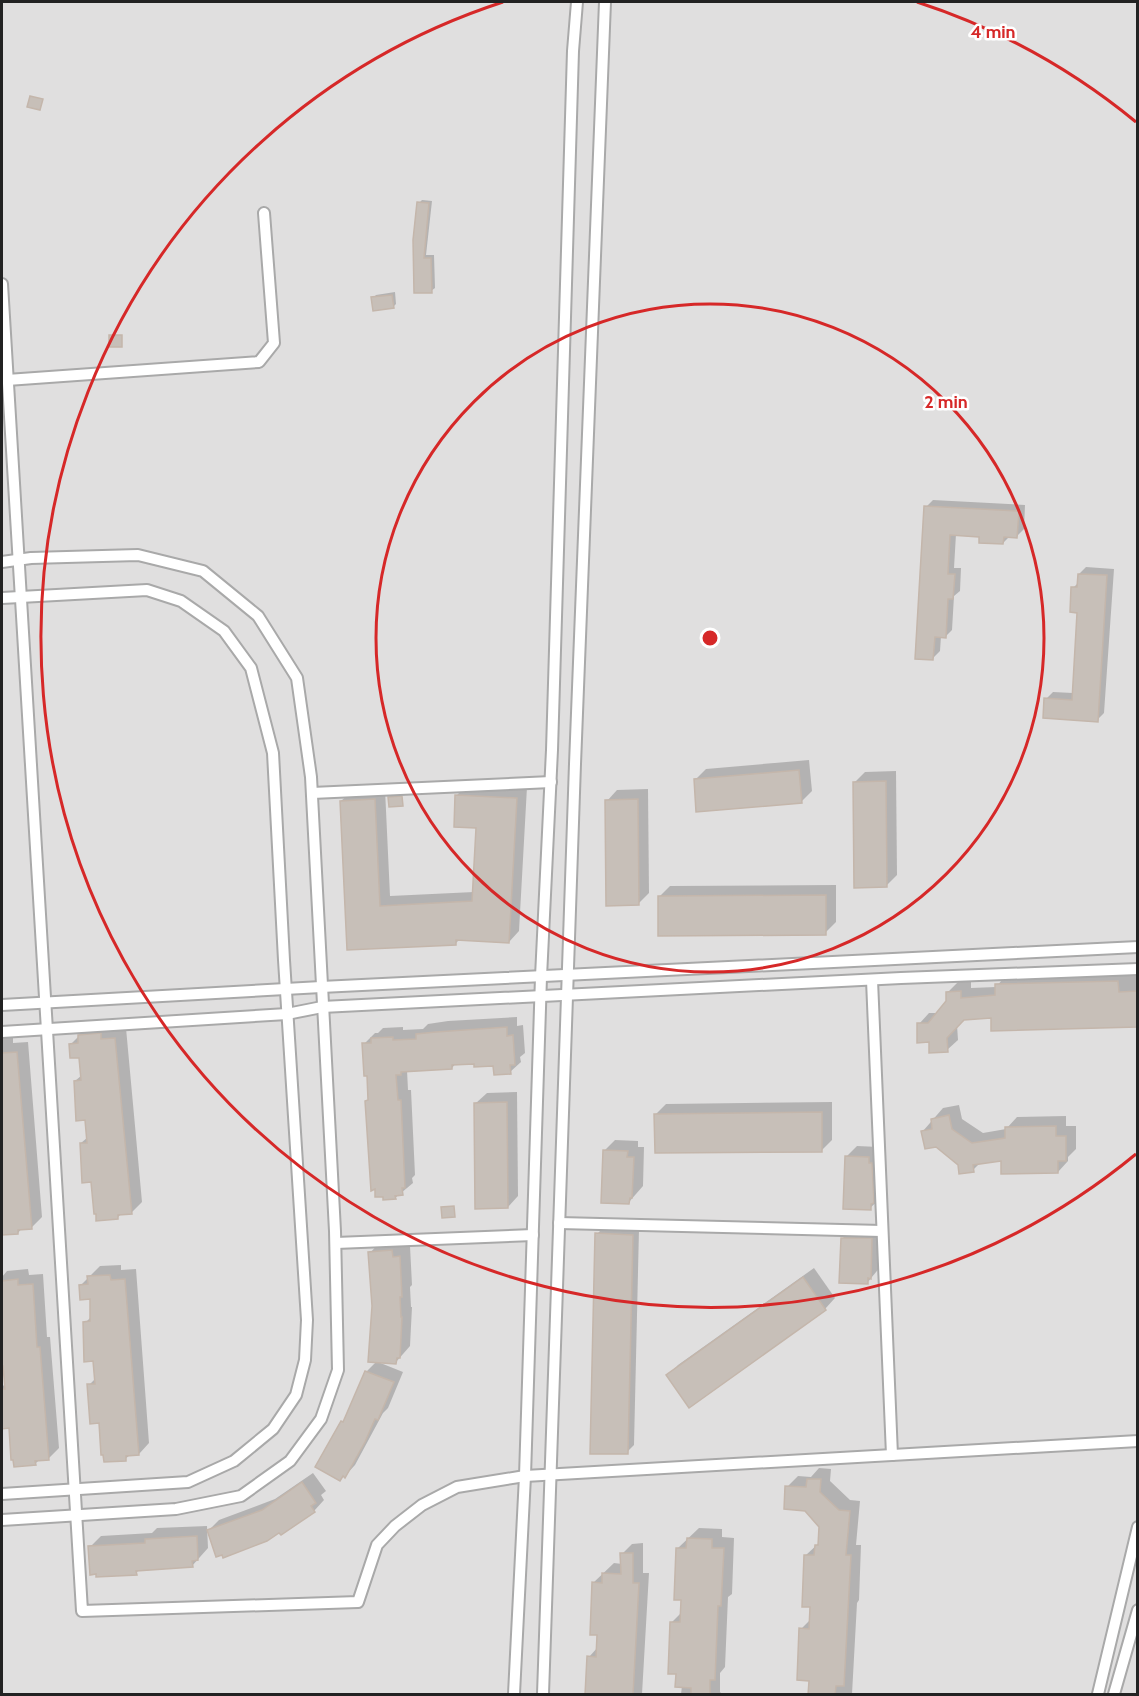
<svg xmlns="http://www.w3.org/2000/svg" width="1139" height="1696" font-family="Cabin,sans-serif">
<rect width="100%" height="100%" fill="#f2efe9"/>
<!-- residential -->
<rect fill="#e0dfdf" x="2" y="2" width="1135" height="1692"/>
<!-- shadow -->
<g fill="#0003">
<path d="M422,200L432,201L426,255H434L435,288L431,291L415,292L419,203Z"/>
<path d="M395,292L396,304L393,307L373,298L376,295Z"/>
<path d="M933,500L1025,505L1024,529L1017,536H1010L1003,543L981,535L956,534L954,568H961L960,591L954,596L952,630L945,637L941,636L940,651L933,658L926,507Z"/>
<path d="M1086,567L1114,569L1104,713L1097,720L1046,699L1053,692L1073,693L1079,611L1073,588L1079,582V574Z"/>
<path d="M809,760L812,791L801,802L695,780L706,769Z"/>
<path d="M896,771L897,875L886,886L854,783L865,772Z"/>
<path d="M468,784L527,787L519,931L509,942L460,939L456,943L348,949L341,801L352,791L385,789L390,896L474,892L478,826L457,795Z"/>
<path d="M648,789L649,893L638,904L607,801L617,790Z"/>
<path d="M836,885V922L825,933L659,897L670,886Z"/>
<path d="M1138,971V1026L993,1030V1017L964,1018L957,1025L958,1040L947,1050L930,1041L919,1024L929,1013H939L948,1002L947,993L958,982L971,981V988L996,987L1007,974Z"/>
<path d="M517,1017V1026L523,1025L525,1053L520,1057L521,1062L510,1072L494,1064L475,1062L456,1063L452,1068L407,1070L408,1090H411L415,1175L412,1178L413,1183L395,1198L369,1099L364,1044L375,1033H378L383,1028L403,1027V1030L423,1029L428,1024L448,1021Z"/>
<path d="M90,1025L126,1028L142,1202L131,1213H122L117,1218L93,1181L81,1143L88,1137L87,1119L75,1081L82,1075L80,1056L71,1044Z"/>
<path d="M2,1038H13V1043L28,1042L42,1217L31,1228H22L18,1233L2,1234Z"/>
<path d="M517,1092L518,1196L508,1207L476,1103L487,1093Z"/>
<path d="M832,1102V1140L822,1150L656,1114L666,1104Z"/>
<path d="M959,1105L962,1119L983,1133L1006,1129L1017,1117L1066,1116V1126H1076V1149L1068,1157V1161L1058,1172L1002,1159L981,1162L973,1170L959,1164L923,1131L943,1108Z"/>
<path d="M615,1140L638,1141V1147H644L643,1186L629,1202L605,1150Z"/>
<path d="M857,1146L879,1147L881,1198L870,1208L846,1157Z"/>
<path d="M604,1227L639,1229L634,1445L627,1452L597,1234Z"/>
<path d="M853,1227L882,1228L881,1266L867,1283L843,1238Z"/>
<path d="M403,1240V1247L410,1246L412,1285L410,1287L411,1307H412L410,1346L396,1362H378L403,1372L388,1408L383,1413L355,1465L345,1476L343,1422L347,1418L366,1372L377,1361L370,1253L380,1242Z"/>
<path d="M121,1265V1270L136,1269L149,1443L139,1454L130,1455L125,1459L101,1422L89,1385L96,1378L95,1360L85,1323L92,1316L91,1297L80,1286L100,1266Z"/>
<path d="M814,1268L835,1298L825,1309L668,1376L678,1365Z"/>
<path d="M28,1269L29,1275L43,1274L47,1337H50L59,1448L48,1459H40L35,1464L11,1427H2V1387L6,1383L5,1364L2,1365V1277L7,1271Z"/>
<path d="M819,1468L831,1469L830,1481L850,1500L860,1501L856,1545H861L859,1600L857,1603L852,1694H810L811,1679L801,1629L811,1619V1606L806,1555L819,1543L821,1527L787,1487L798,1476L811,1477Z"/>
<path d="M313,1473L326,1491L321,1495L324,1500L314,1511L208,1531L219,1520L275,1499Z"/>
<path d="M207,1526L208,1548L192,1566L140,1569L136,1573L90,1547L101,1536L152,1533L157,1528Z"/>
<path d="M699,1528L722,1529V1537L734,1538L732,1594L728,1597L725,1667L720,1673V1692L722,1694H681L682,1686L677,1673L672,1622L682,1612L678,1548Z"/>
<path d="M643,1543V1573H649L642,1694H587L589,1657L598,1647L593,1583L614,1563L622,1564V1554L632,1544Z"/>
</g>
<!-- building -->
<g fill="#c7bfb8" stroke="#c4b6ab" stroke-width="1.5">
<path d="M30,96L43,99L40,110L27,107Z"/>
<path d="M417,202L429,203L424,258H431L432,293H414L413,240Z"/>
<path d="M392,295L394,308L373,311L371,297Z"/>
<rect x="109" y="335" width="13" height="12"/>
<path d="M924,506L1019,511L1017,538L1004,537L1003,544L979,543V537L950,535L948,574H955L953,599H948L946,638L935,637L933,660L915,659Z"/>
<path d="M1078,574L1107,575L1098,722L1043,718L1044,698L1072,700L1077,613L1070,612L1071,587H1077Z"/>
<path d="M799,770L802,803L696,812L694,779Z"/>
<path d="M886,781L887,887L854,888L853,782Z"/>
<path d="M455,795L517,798L509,943L456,940V945L347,950L340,801L375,799L380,906L472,901L476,828L454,827Z"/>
<path d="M402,796L403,806L389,807L388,797Z"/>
<path d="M638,799L639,905L606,906L605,800Z"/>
<path d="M826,895V935L658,936V896Z"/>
<path d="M1118,981L1119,992L1137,991V1027L991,1031V1018L964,1020L947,1038L948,1052L929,1053V1042L917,1043V1023H928L946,1001V992L961,991V998L995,995V984Z"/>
<path d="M507,1027V1036L513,1035L515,1065H510L511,1074L494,1075L493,1066L474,1067V1064L452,1065V1069L401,1072V1075H396L398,1100H401L405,1188H402L403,1195L395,1196L396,1199L383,1200V1197H375V1189L371,1191L365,1101L368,1100L367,1076H364L362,1043H371V1038L393,1037V1040L416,1039V1034L436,1032Z"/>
<path d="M101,1033V1039L115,1038L132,1214L118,1215V1219L96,1221V1214H94L91,1182L82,1183L80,1143H87L85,1120L76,1121L74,1081L81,1080L79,1058H70L69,1044L78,1043V1035Z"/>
<path d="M17,1052L32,1229L18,1230V1234L2,1235V1053Z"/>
<path d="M507,1102L508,1208L475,1209L474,1103Z"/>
<path d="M822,1112V1152L655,1153L654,1114Z"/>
<path d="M949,1115L952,1129L972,1143L1005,1138V1127L1056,1126V1136H1066V1161H1058V1173L1001,1174V1161L973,1165L974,1172L959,1174L958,1165L936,1147L925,1149L921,1131L932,1129L931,1119Z"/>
<path d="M603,1150L628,1151L627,1157H634L632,1198H630L629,1204L601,1203Z"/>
<path d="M845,1156L869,1157V1163H872L874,1203L871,1204V1210L843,1209Z"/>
<path d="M454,1206L455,1217L442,1218L441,1207Z"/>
<path d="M595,1233L633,1235L628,1454H590Z"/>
<path d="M841,1238H872L871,1279L868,1278V1284L839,1283Z"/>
<path d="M392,1250L393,1257L400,1256L402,1297H400L401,1317H402L400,1358H397L396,1364L368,1362L372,1306L368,1252Z"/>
<path d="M110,1275L111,1280L125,1279L139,1455L126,1456V1461L104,1462L103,1455H101L99,1423L90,1424L87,1384H95L93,1361L84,1362L83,1322L90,1321V1299L80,1300L79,1285L88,1284L87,1276Z"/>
<path d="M803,1277L826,1310L689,1408L666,1375Z"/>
<path d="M18,1279V1285L33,1284L37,1347H40L49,1460L35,1461L36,1465L14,1467L13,1460H11L9,1428L2,1429V1389H5L3,1366H2V1281Z"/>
<path d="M365,1371L394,1382L378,1420L375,1419L365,1442L345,1478L343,1476L340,1481L315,1467L341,1421L343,1422Z"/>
<path d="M807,1479H821L820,1492L839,1510L850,1511L846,1555H851L844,1686H836L835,1695H808L809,1681L797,1680L799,1628L809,1629L810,1607H802L804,1555H814L815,1545H818L819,1527L805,1511L784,1509L785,1486L806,1487Z"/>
<path d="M302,1482L316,1503L311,1506L315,1512L281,1535L279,1533L267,1541L223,1558L222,1555L216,1557L207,1530L262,1510Z"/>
<path d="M197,1536L198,1560L192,1561L193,1567L136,1571L137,1575L96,1577V1574L90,1575L88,1546L145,1543V1539Z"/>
<path d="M687,1538L712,1539V1548H724L721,1606H718L715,1680H710V1695H691V1688L675,1687L676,1674H668L670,1622H680L681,1600H674L676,1548H686Z"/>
<path d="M620,1553H633V1583H639L633,1695H585L587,1656L596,1657L597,1635H590L592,1582L602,1583V1573L621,1574Z"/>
</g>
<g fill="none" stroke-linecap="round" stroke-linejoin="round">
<defs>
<g id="minor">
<path d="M2,284L82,1611L358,1602L377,1545L395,1526L422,1505L457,1487L525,1476L1138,1441"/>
<path d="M7,380L259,362L274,343L264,213"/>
<path d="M2,562L31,558L138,555L203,571L258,616L297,678L311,777L335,1231L338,1370L321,1419L290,1461L241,1496L176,1509L2,1520"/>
<path d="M2,598L147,590L181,601L224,631L251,668L273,753L284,960L307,1320L305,1360L296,1395L273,1429L234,1461L188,1482L2,1494"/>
<path d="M312,793L551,782"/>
<path d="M872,980L892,1455"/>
<path d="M2,1005L321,987L1138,947"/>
<path d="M2,1032L287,1014L322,1007L901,978L1138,969"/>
<path d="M559,1223L882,1231"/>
<path d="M336,1243L533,1235"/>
<path d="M514,1694L525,1476L541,977L552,750L573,51L577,2"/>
<path d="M543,1694L575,764L605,2"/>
<path d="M1098,1694L1138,1527"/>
<path d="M1114,1694L1138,1610"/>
</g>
</defs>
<!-- minor casing -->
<use href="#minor" stroke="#a9a9a9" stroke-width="14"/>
<!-- minor -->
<use href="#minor" stroke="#fff" stroke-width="10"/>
</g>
<!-- distance rings -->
<g fill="none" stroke="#d62828" stroke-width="3">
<circle cx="710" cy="638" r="334"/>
<path d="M1136 1154A669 669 0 1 1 503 2M917 2A669 669 0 0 1 1136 122"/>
</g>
<circle cx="710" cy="638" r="9" fill="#d62828" stroke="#fff" stroke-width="3"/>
<g font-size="18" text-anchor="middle" font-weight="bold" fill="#d62828" stroke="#fff" stroke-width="5" stroke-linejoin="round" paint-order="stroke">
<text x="993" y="38">4 min</text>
<text x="946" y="408">2 min</text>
</g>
<!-- border -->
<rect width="1139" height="1696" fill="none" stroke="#222222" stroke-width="6"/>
</svg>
